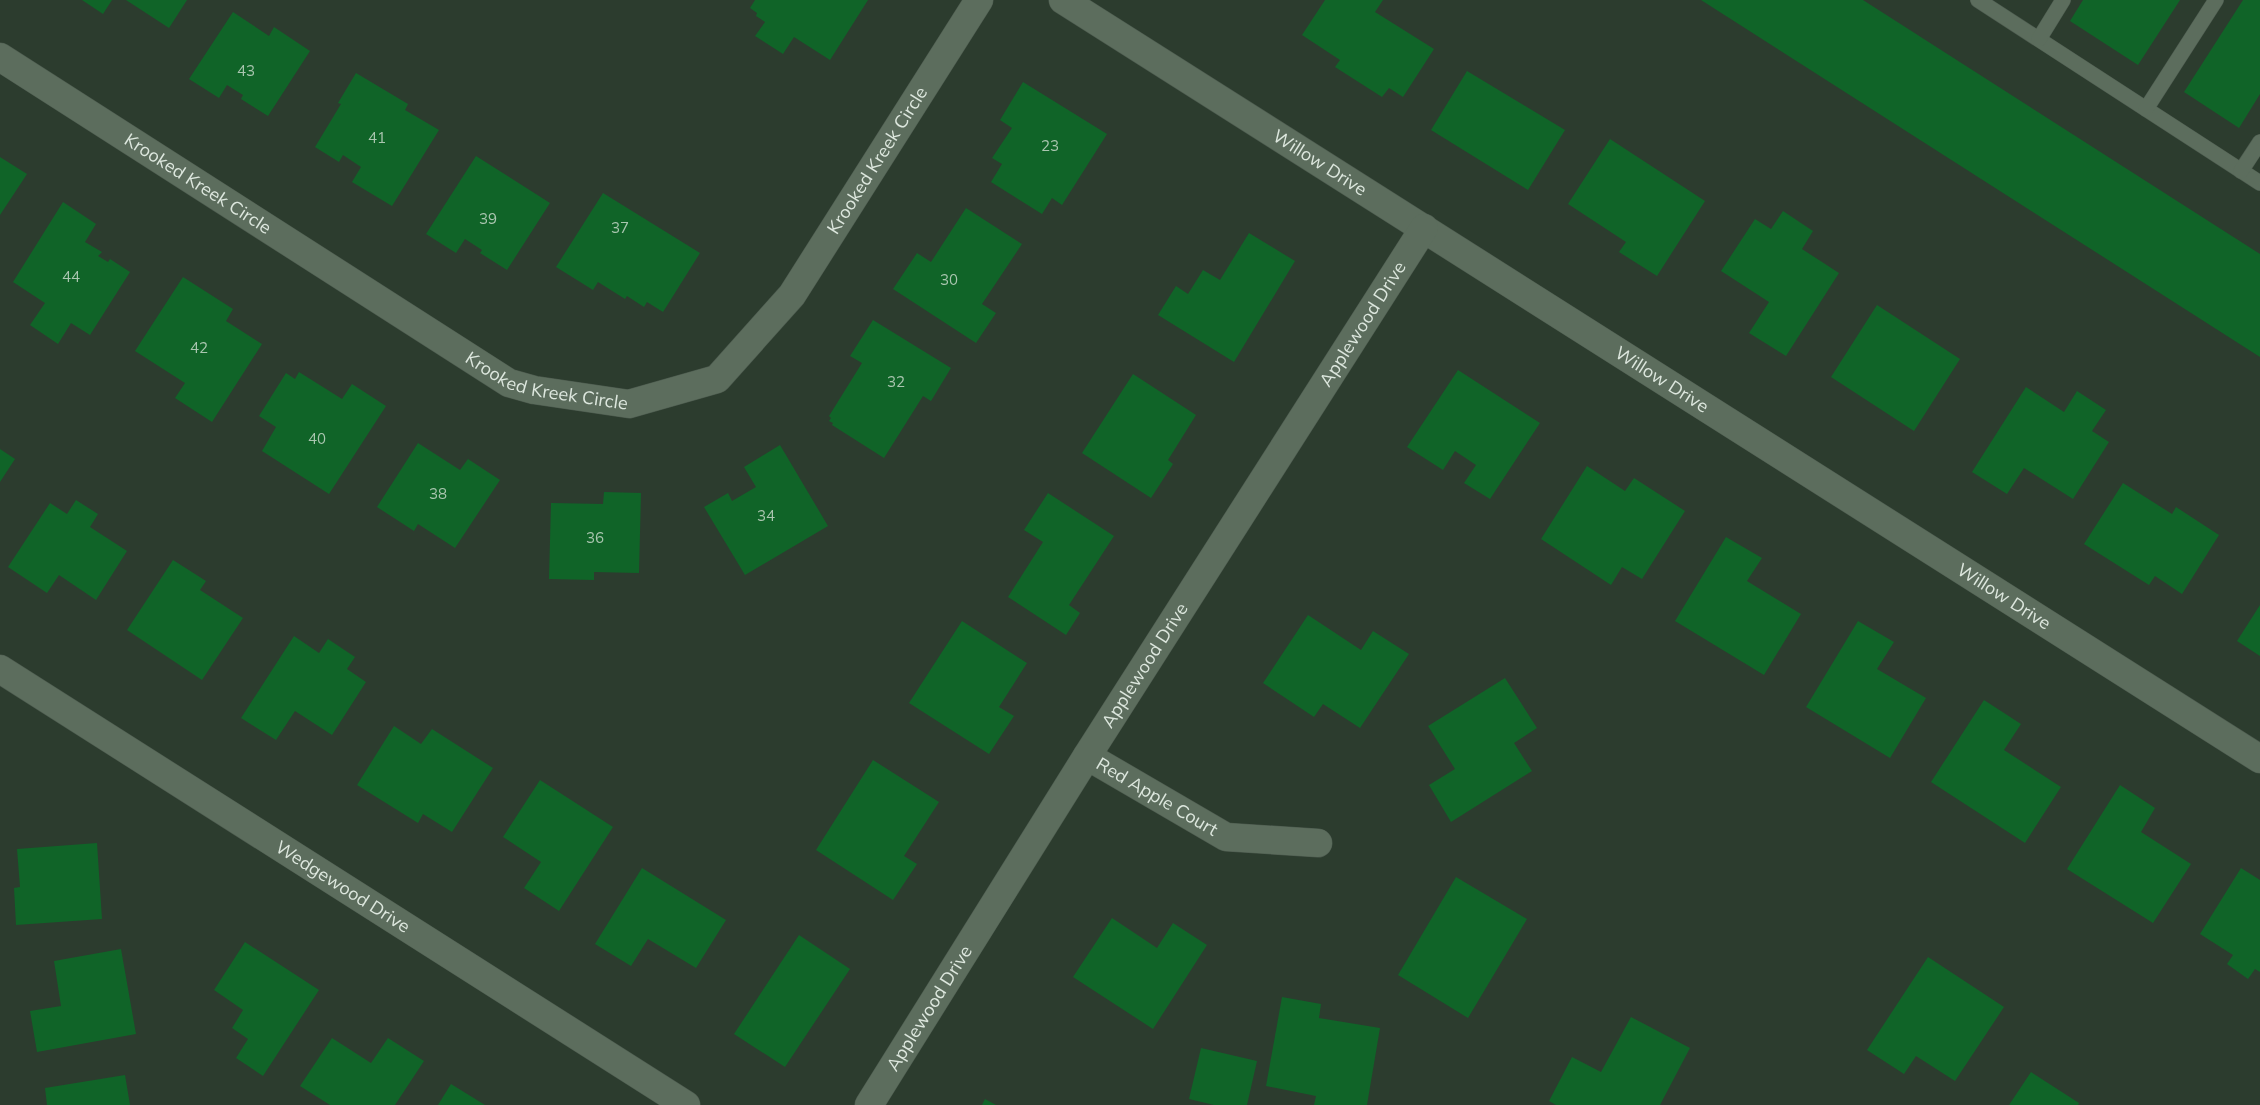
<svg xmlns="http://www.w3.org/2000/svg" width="2260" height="1105" font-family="Mulish,sans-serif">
<rect width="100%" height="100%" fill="#2c3c2e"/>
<!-- building -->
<g fill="#106428">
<path d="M82,0H112L103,14Z"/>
<path d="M126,0H187L169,28Z"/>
<path d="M755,0H868L830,60L794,37L783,54L755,36L765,22L756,16L757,13L750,8Z"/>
<path d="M1325,0H1383L1375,12L1434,49L1403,97L1389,88L1382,97L1335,67L1340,60L1302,35Z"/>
<path d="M1701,0H1863L2260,254V357Z"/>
<path d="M2083,0H2180L2138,65L2070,21Z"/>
<path d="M2243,0H2260V94L2239,128L2184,92Z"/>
<path d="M233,12L269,36L274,27L310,51L268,116L241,99L243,95L227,85L219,98L189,79Z"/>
<path d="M1467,71L1565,130L1528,190L1431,130Z"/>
<path d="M356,73L408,104L405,110L439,130L392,206L352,182L361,167L343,155L339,162L315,147L341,104L338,103Z"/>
<path d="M1023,82L1107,134L1062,205L1052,198L1042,214L991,182L1002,164L992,158L1012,128L1000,120Z"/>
<path d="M1610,139L1705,201L1657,276L1619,252L1626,242L1568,204Z"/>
<path d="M476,156L550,203L507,270L480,253L482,250L465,239L456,253L426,234Z"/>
<path d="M0,157L27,174L0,215Z"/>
<path d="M603,193L700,253L663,312L647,302L644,307L627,296L625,299L598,282L593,290L556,267Z"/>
<path d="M63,202L96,224L85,242L102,252L98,256L108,262L110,259L130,272L90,335L71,323L58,344L30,325L45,303L13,282Z"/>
<path d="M966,208L1022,244L982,304L996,313L976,343L893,289L917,253L931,262Z"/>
<path d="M1783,211L1813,231L1802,249L1839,273L1786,356L1749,333L1769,302L1721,271L1755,219L1771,229Z"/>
<path d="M1249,233L1295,261L1234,362L1158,315L1176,286L1188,294L1203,270L1220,280Z"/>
<path d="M183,277L233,309L226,321L262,344L212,422L175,398L185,383L135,351Z"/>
<path d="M1877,305L1960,359L1914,431L1831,377Z"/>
<path d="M873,320L951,368L931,401L923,396L884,458L832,425L833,423L829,421L831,418L829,416L862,363L850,356Z"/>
<path d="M1458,370L1540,423L1490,499L1464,483L1476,465L1455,451L1443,470L1407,447Z"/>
<path d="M299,372L342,399L352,384L386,406L329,494L262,451L276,427L259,416L286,373L295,379Z"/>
<path d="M1133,374L1196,415L1168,460L1173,464L1151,498L1082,453Z"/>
<path d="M2026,387L2064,412L2077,391L2106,410L2092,431L2109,442L2073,499L2024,468L2007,494L1972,472Z"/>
<path d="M418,443L460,470L468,459L500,480L455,548L418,524L414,531L377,507Z"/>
<path d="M780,445L828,526L745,575L704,507L728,493L732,501L756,487L744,467Z"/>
<path d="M0,449L15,459L0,482Z"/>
<path d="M1587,466L1625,491L1634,478L1685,511L1642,579L1622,567L1611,585L1541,539Z"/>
<path d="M2123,483L2172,514L2176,507L2219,535L2182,594L2155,576L2149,585L2084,544Z"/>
<path d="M604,492L641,493L639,573L594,572V580L549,579L551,503L603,504Z"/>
<path d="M1048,493L1114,536L1069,605L1080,613L1066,635L1008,597L1043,542L1024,530Z"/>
<path d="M76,500L98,514L90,527L127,551L96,600L59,575L47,593L8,567L50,503L67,514Z"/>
<path d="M1726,537L1762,558L1747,581L1801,614L1764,675L1675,621Z"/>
<path d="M173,560L206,581L200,590L243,618L202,680L127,630Z"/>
<path d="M2260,605V656L2237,641Z"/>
<path d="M1308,615L1361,650L1373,631L1409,654L1360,728L1323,704L1314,717L1263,683Z"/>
<path d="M962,621L1027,663L999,707L1014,716L989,754L909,703Z"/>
<path d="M1858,621L1894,642L1877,669L1926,698L1890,758L1806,707Z"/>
<path d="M294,636L319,653L328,639L355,657L347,669L366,682L332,735L295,711L276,740L241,718Z"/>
<path d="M1505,678L1537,728L1514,743L1532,771L1451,822L1429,785L1455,769L1428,726Z"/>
<path d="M1984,700L2021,724L2004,750L2061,787L2025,843L1931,782Z"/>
<path d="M394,726L421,744L432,729L493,768L452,832L423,814L418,823L357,785Z"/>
<path d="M873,760L939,802L904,856L917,864L893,900L816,850Z"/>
<path d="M540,780L613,827L559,911L524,888L541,862L503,837Z"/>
<path d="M2120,785L2155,808L2141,832L2191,864L2153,923L2067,869Z"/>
<path d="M97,843L102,919L16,925L14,888L20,887L17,849Z"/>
<path d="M642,868L726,920L696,968L648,939L631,966L595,944Z"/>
<path d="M2241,868L2260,880V972L2255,969L2248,979L2227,964L2233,955L2200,934Z"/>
<path d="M1456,877L1527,919L1468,1018L1398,975Z"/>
<path d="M1112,918L1157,948L1173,923L1207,945L1153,1029L1073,977Z"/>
<path d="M799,935L850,969L785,1067L734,1034Z"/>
<path d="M245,942L319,990L263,1076L236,1058L248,1039L232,1028L243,1010L214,990Z"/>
<path d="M121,949L136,1034L37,1052L30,1011L61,1006L54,961Z"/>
<path d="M1928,957L2004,1007L1955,1081L1916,1056L1904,1074L1867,1050Z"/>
<path d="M1282,997L1321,1004L1319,1018L1380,1028L1367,1105H1314L1316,1096L1266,1086Z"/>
<path d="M1631,1017L1690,1048L1660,1105H1556L1549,1101L1572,1057L1601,1072Z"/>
<path d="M332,1038L371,1063L388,1038L424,1061L395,1105H330L300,1086Z"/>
<path d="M1201,1048L1257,1061L1247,1105H1214L1189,1099Z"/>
<path d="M2031,1072L2079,1103L2078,1105H2009Z"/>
<path d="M125,1075L130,1105H47L45,1088Z"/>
<path d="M451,1084L485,1105H438Z"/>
<path d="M985,1099L996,1105H982Z"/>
</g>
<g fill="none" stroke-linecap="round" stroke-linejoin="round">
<defs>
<g id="lane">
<path d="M1978,0L2260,183"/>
<path d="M2039,39L2063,0"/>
<path d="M2146,109L2216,0"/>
<path d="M2241,171L2260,142"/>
</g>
<g id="street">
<path id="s1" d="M1063,0L2260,759"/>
<path id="s2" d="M0,57L509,383L534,390L629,404L717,379L792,295L979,0"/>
<path id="s3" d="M0,669L686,1105"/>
<path id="s4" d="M1087,756L1226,837L1318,843"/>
<path id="s5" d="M869,1105L1087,756L1424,228"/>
</g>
</defs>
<!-- lane casing -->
<use href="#lane" stroke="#4c5a4e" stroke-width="16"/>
<!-- street casing -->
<use href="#street" stroke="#4c5a4e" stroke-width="29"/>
<!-- lane -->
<use href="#lane" stroke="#5c6d5d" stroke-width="15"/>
<!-- street -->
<use href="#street" stroke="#5c6d5d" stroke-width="28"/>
</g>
<g text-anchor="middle" stroke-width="4" stroke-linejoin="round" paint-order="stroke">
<!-- number labels -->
<g font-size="15" fill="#aac6b0">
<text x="246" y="76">43</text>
<text x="377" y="143">41</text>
<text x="1050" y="151">23</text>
<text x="488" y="224">39</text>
<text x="620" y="233">37</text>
<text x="71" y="282">44</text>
<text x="949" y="285">30</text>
<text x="199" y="353">42</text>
<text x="896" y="387">32</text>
<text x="317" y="444">40</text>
<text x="438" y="499">38</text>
<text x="766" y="521">34</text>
<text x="595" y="543">36</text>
</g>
<!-- street labels -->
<g font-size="18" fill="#dde7de" stroke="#1a211a">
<text dy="6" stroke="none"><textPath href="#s2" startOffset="1090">Krooked Kreek Circle</textPath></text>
<text dy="6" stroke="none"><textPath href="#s1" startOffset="304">Willow Drive</textPath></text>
<text dy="6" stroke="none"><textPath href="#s2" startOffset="235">Krooked Kreek Circle</textPath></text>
<text dy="6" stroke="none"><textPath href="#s5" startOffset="924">Applewood Drive</textPath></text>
<text dy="6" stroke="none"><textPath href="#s2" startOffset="640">Krooked Kreek Circle</textPath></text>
<text dy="6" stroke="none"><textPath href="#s1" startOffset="709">Willow Drive</textPath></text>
<text dy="6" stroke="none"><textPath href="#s1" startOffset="1114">Willow Drive</textPath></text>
<text dy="6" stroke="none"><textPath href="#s5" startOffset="519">Applewood Drive</textPath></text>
<text dy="6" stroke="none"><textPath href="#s4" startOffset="81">Red Apple Court</textPath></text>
<text dy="6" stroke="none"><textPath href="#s3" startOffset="406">Wedgewood Drive</textPath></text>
<text dy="6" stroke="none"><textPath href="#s5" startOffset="114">Applewood Drive</textPath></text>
</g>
</g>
</svg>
